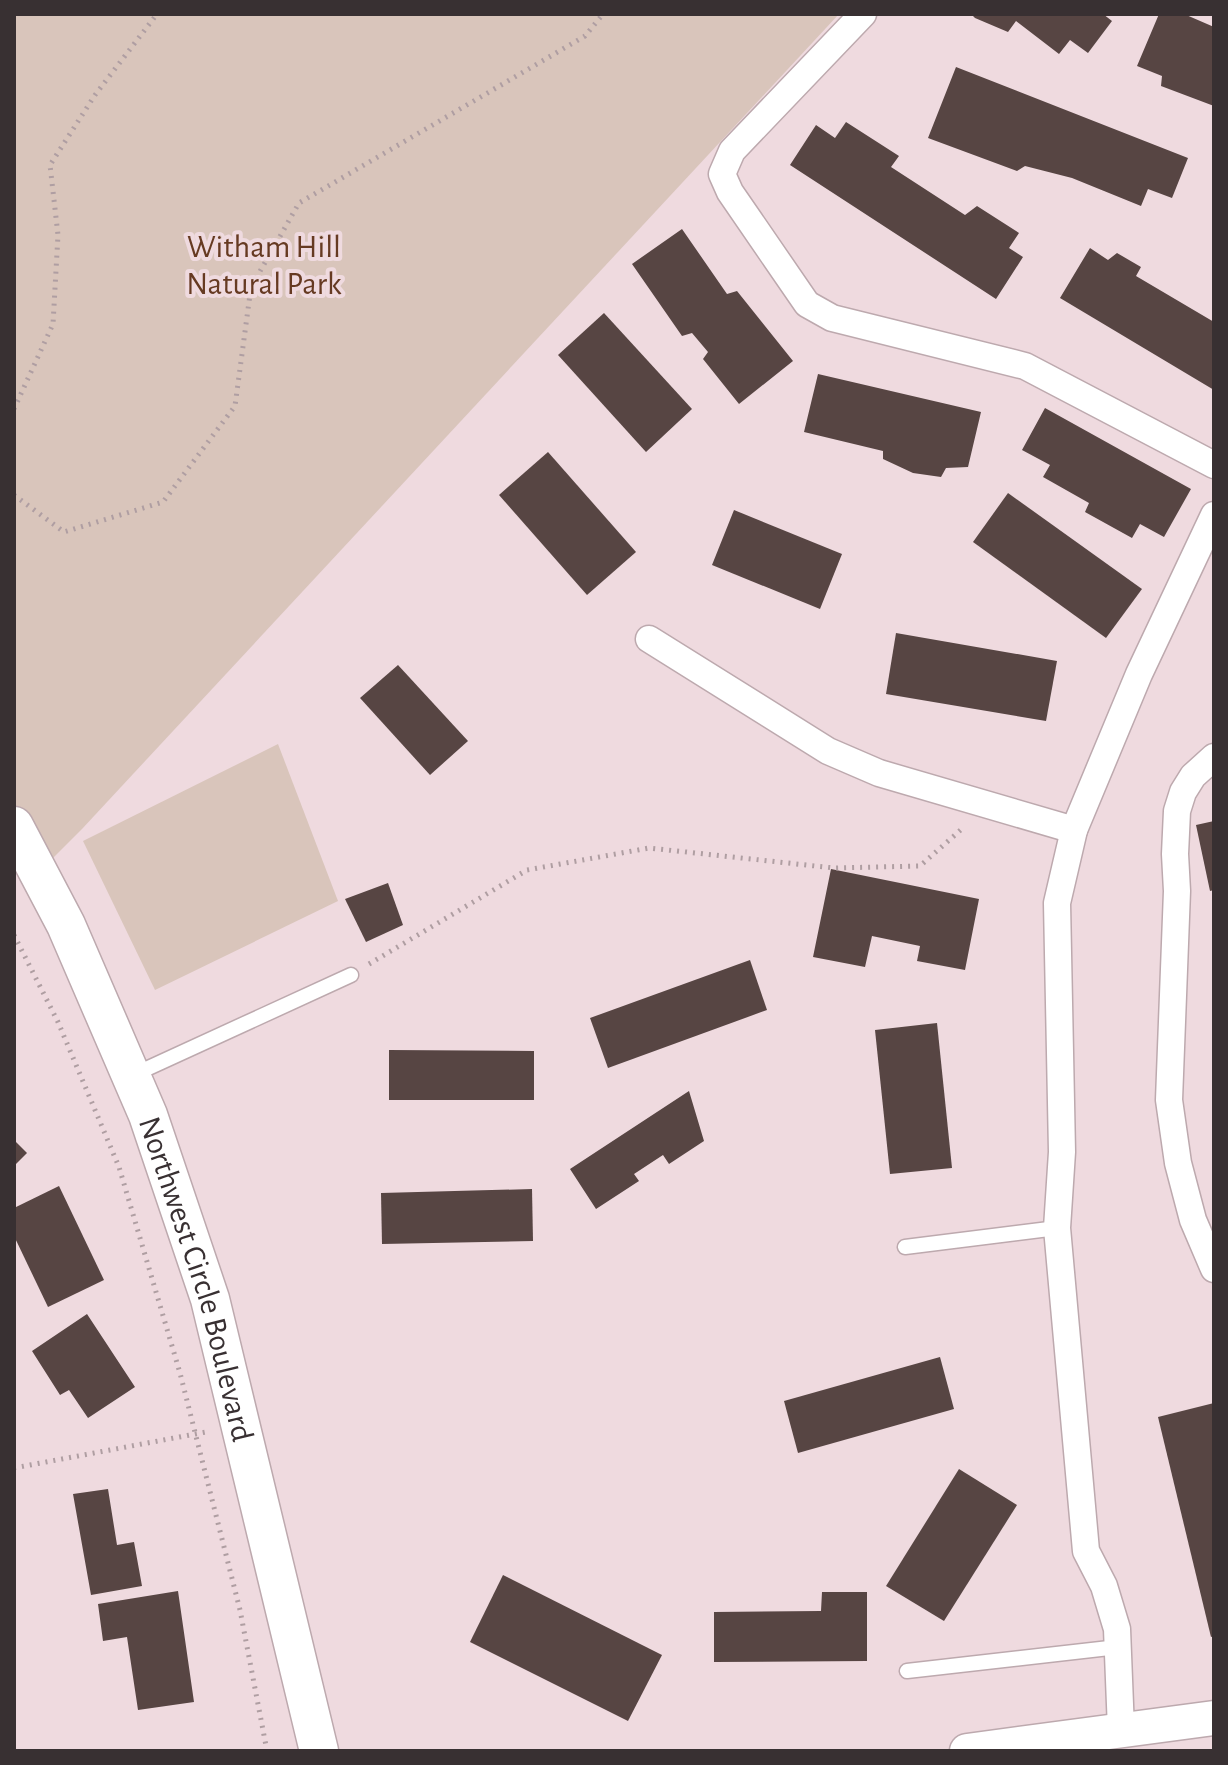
<svg xmlns="http://www.w3.org/2000/svg" width="1228" height="1765" font-family="'Alegreya Sans',sans-serif">
<rect width="100%" height="100%" fill="#efdadf"/>
<!-- green -->
<g fill="#d9c5bb">
<path d="M14,14H839L82,829L38,873L14,826Z"/>
<path d="M278,744L338,901L155,990L83,841Z"/>
</g>
<!-- building -->
<g fill="#574543">
<path d="M971,14H1103L1112,21L1088,53L1070,40L1059,54L1016,21L1008,32L975,18Z"/>
<path d="M1159,14H1184L1214,27V106L1161,86L1162,76L1137,66Z"/>
<path d="M956,67L1188,158L1172,198L1148,189L1141,206L1072,178L1025,166L1017,171L928,138Z"/>
<path d="M846,122L899,156L891,167L965,215L977,206L1019,233L1009,248L1023,257L996,299L790,165L816,125L835,138Z"/>
<path d="M682,229L727,294L737,291L793,361L739,404L703,359L708,352L692,333L682,336L632,264Z"/>
<path d="M1090,248L1108,260L1117,253L1141,267L1136,276L1214,322V390L1060,298Z"/>
<path d="M604,313L692,409L646,452L558,355Z"/>
<path d="M818,374L981,412L968,467L946,468L941,477L913,473L883,459V451L804,432Z"/>
<path d="M1045,408L1191,489L1164,537L1140,524L1132,538L1085,512L1089,503L1043,477L1050,465L1022,450Z"/>
<path d="M548,452L636,552L587,595L499,495Z"/>
<path d="M1008,493L1142,589L1106,638L973,542Z"/>
<path d="M734,510L842,554L820,609L712,565Z"/>
<path d="M896,633L1057,661L1046,721L886,694Z"/>
<path d="M398,665L468,741L430,775L360,698Z"/>
<path d="M1214,821V890L1210,891L1196,825Z"/>
<path d="M831,869L979,899L965,970L917,961L920,946L872,936L865,967L813,957Z"/>
<path d="M388,883L403,925L366,942L345,899Z"/>
<path d="M750,960L767,1010L608,1068L590,1018Z"/>
<path d="M937,1023L952,1168L890,1174L875,1030Z"/>
<path d="M389,1050L534,1051V1100H389Z"/>
<path d="M689,1091L704,1141L669,1164L663,1155L634,1174L639,1181L596,1209L570,1169Z"/>
<path d="M14,1140L27,1153L14,1166Z"/>
<path d="M59,1186L104,1280L48,1307L14,1236V1208Z"/>
<path d="M532,1189L533,1241L382,1244L381,1193Z"/>
<path d="M87,1314L135,1387L88,1418L69,1390L60,1395L32,1351Z"/>
<path d="M940,1357L954,1409L798,1453L784,1401Z"/>
<path d="M1214,1403V1636L1211,1637L1158,1417Z"/>
<path d="M959,1469L1017,1505L944,1621L886,1586Z"/>
<path d="M108,1489L117,1545L134,1542L142,1586L91,1595L73,1494Z"/>
<path d="M503,1575L662,1655L628,1721L470,1642Z"/>
<path d="M178,1591L194,1702L138,1710L127,1637L103,1641L98,1604Z"/>
<path d="M822,1592H867V1661L714,1662V1612L821,1611Z"/>
</g>
<g fill="none" stroke-linecap="round" stroke-linejoin="round">
<defs>
<g id="service">
<path d="M133,1075L351,975"/>
<path d="M905,1247L1057,1228"/>
<path d="M907,1671L1118,1647"/>
</g>
<g id="minor">
<path d="M863,14L732,151L722,174L730,192L807,304L832,318L1025,366L1214,465"/>
<path d="M649,639L828,751L879,773L1074,830"/>
<path d="M1214,757L1193,776L1183,792L1177,811L1175,854L1177,891L1169,1100L1178,1163L1193,1220L1214,1269"/>
<path d="M1121,1730L1117,1629L1104,1586L1086,1551L1057,1228L1062,1152L1057,903L1074,830L1139,674L1214,515"/>
</g>
<path id="tertiary" d="M967,1751L1214,1718"/>
<g id="secondary">
<path id="s1" d="M14,826L66,925L148,1115L210,1299L319,1751"/>
</g>
</defs>
<!-- service casing -->
<use href="#service" stroke="#bda9ae" stroke-width="17"/>
<!-- minor casing -->
<use href="#minor" stroke="#bda9ae" stroke-width="29"/>
<!-- tertiary casing -->
<use href="#tertiary" stroke="#bda9ae" stroke-width="37"/>
<!-- secondary casing -->
<use href="#secondary" stroke="#bda9ae" stroke-width="41"/>
<!-- path -->
<g stroke="#af9ea2" stroke-width="5" stroke-dasharray="2 6" stroke-linecap="butt">
<path d="M14,409L53,324L58,235L50,165L95,95L157,14"/>
<path d="M14,495L64,532L163,502L235,406L251,287L299,203L585,36L603,14"/>
<path d="M14,935L58,1022L119,1167L180,1373L240,1610L267,1751"/>
<path d="M369,964L527,870L649,848L834,868L920,866L964,827"/>
<path d="M14,1468L206,1432"/>
</g>
<!-- service -->
<use href="#service" stroke="#fff" stroke-width="14"/>
<!-- minor -->
<use href="#minor" stroke="#fff" stroke-width="26"/>
<!-- tertiary -->
<use href="#tertiary" stroke="#fff" stroke-width="34"/>
<!-- secondary -->
<use href="#secondary" stroke="#fff" stroke-width="38"/>
</g>
<g text-anchor="middle" stroke-width="8" stroke-linejoin="round" paint-order="stroke">
<!-- park labels -->
<g font-size="32" fill="#663a22" stroke="#efdadf">
<text x="264" y="257">Witham Hill<tspan x="264" dy="37">Natural Park</tspan></text>
</g>
<!-- street labels -->
<g font-size="32" fill="#383032" stroke="#efdadf">
<text dy="11" stroke="none"><textPath href="#s1" startOffset="490">Northwest Circle Boulevard</textPath></text>
</g>
</g>
<!-- border -->
<rect width="1228" height="1765" fill="none" stroke="#383032" stroke-width="32"/>
</svg>
